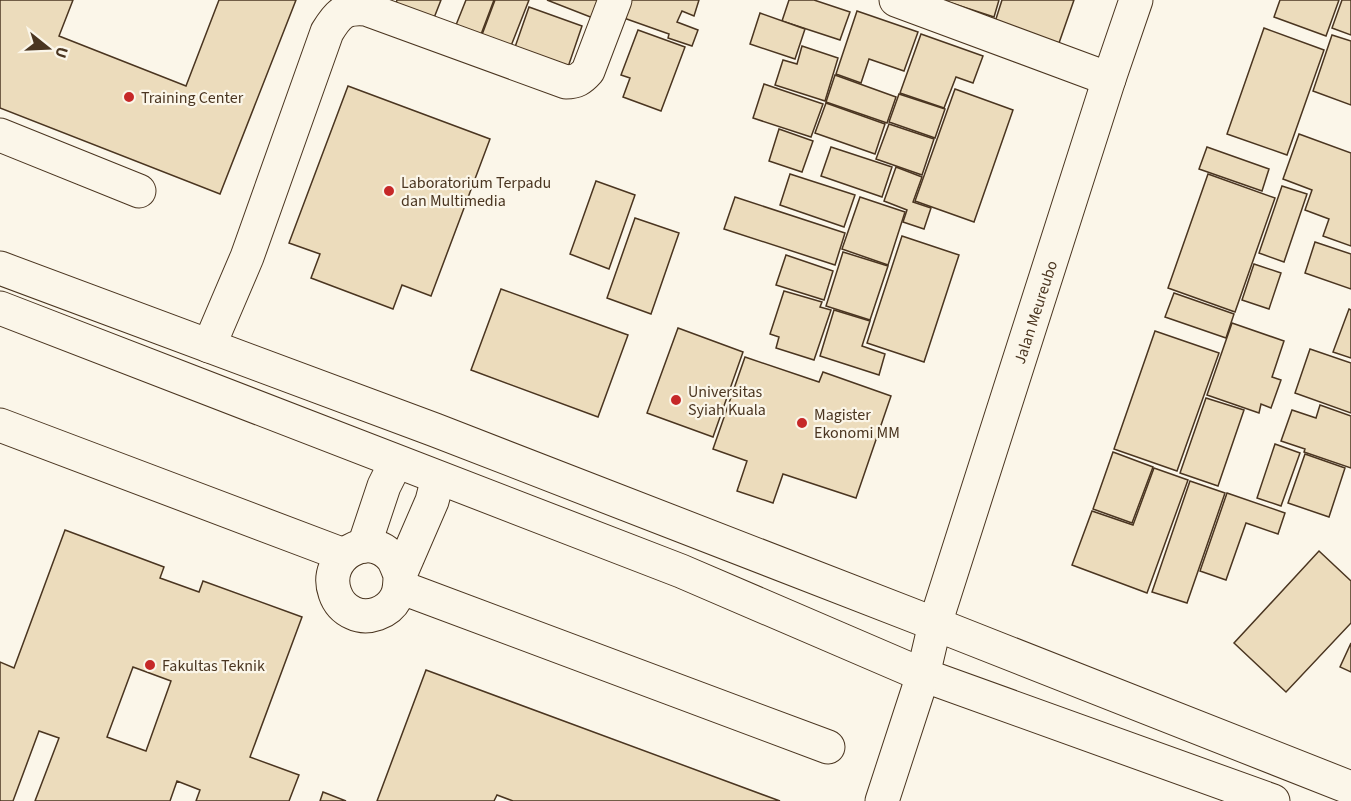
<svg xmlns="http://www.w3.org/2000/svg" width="1351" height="801" font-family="'Source Sans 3',sans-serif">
<rect width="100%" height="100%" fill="#fbf6e9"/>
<!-- building -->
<g fill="#ecdcbc" stroke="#4a3520" stroke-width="1.5" fill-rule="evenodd">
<path d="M0,0H73L59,36L186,86L219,0H296L220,194L0,108Z"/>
<path d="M397,0H441L432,23L394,9Z"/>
<path d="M466,0H494L477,45L452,35Z"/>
<path d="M495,0H529L509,51L480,40Z"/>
<path d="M547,0H600L593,18Z"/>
<path d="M627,0H699L694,16L682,11L677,22L698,30L692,46L668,38L669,34L621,17Z"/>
<path d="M789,0H814L850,12L840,40L782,21Z"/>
<path d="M946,0H999L994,17L945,1Z"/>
<path d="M1002,0H1074L1059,43L995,22Z"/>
<path d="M1280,0H1339L1326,36L1274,17Z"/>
<path d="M1342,0H1351V35L1332,28Z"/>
<path d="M529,7L582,26L567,70L514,50Z"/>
<path d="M857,11L918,32L904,71L869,59L861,83L836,74Z"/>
<path d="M760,13L805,29L795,59L750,44Z"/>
<path d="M1264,28L1324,50L1287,155L1227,134Z"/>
<path d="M638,30L685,47L661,111L623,97L630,78L621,75Z"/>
<path d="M921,34L983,56L973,83L956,77L944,108L900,93Z"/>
<path d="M1332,35L1351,41V105L1313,91Z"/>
<path d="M802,46L838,58L825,101L775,85L783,60L797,64Z"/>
<path d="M835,75L896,97L887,123L826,102Z"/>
<path d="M764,84L823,104L811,137L753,118Z"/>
<path d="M348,86L490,139L431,296L402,285L393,309L311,278L320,254L289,243Z"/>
<path d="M955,89L1013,110L974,222L915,201Z"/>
<path d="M899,94L945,109L935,138L889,122Z"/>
<path d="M826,103L885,124L875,154L815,133Z"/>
<path d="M889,124L934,139L922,175L876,159Z"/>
<path d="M779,129L813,141L802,172L769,161Z"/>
<path d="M1299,134L1351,153V246L1323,236L1329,219L1305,210L1312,190L1283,179Z"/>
<path d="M831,147L892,167L882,197L821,176Z"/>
<path d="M1207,147L1269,169L1262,191L1199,169Z"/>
<path d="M896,167L922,177L913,202L931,208L924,229L903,222L907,210L884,201Z"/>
<path d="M790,174L855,195L844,227L780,205Z"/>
<path d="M1208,174L1275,198L1235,312L1168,288Z"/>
<path d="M596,181L635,195L609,269L570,254Z"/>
<path d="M1282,186L1307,194L1284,262L1259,253Z"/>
<path d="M735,197L845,233L835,265L724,229Z"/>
<path d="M860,197L905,212L888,265L842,249Z"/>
<path d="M635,218L679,233L651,314L607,298Z"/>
<path d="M902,236L959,255L924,362L867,343Z"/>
<path d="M1315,242L1351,254V289L1305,273Z"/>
<path d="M843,252L888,266L870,320L826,306Z"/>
<path d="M786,255L833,271L824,300L776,285Z"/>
<path d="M1254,264L1281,273L1269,309L1242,300Z"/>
<path d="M501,289L628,335L598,417L471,370Z"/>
<path d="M784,291L822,302L820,307L831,310L814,360L776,348L779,337L770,334Z"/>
<path d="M1174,293L1234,314L1226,338L1165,317Z"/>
<path d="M1349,309L1351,310V358L1333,352Z"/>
<path d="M834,310L870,321L862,346L885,354L879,375L820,356Z"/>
<path d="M1232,323L1284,341L1272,377L1281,380L1271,408L1261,404L1259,413L1207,395Z"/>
<path d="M678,328L743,352L713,437L647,413Z"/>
<path d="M1155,331L1219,353L1177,471L1114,449Z"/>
<path d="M1310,349L1351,363V413L1295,393Z"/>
<path d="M745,357L819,382L823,372L891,396L856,498L783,474L773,503L737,491L747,461L713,449Z"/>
<path d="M1206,398L1244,410L1218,486L1180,473Z"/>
<path d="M1320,405L1351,416V468L1304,452L1305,449L1281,441L1292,410L1316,418Z"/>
<path d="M1275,444L1300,453L1281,506L1257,498Z"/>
<path d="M1113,452L1153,467L1132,523L1093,509Z"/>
<path d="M1305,454L1345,468L1329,517L1288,503Z"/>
<path d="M1154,468L1188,480L1147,593L1072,565L1092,511L1133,525Z"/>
<path d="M1190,481L1225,493L1187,603L1152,592Z"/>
<path d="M1227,493L1285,513L1278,534L1246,523L1226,580L1200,571Z"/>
<path d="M65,530L164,567L160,578L199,592L203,581L302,617L250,757L299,775L289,801H196L200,790L177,781L170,801H35L59,738L39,731L13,801H0V662L14,668ZM133,667L171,681L146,751L107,737Z"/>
<path d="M1319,551L1351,581V623L1286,692L1234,643Z"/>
<path d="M1351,643V672L1340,667Z"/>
<path d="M426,670L780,801H513L497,795L494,801H377Z"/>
<path d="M323,792L346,801H320Z"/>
</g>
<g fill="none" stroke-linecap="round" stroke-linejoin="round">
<defs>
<g id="minor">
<path d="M896,0L1109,79"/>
<path d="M0,135L139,191"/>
<path d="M0,268L435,430L935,624L1351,788"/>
<path d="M0,308L681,571L923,675L1273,801"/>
<path d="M209,346L247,257L327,32C338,14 344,7 366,9L566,82C576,82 581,79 588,71L615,0"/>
<path d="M0,425L344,555"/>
<path d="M364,546L384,486L396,462"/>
<path d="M400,575C398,570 396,564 393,559C369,528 322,557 335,593C338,602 344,609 353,613C368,620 388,613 396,598C400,591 400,583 400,575L432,501L438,478"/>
<path d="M400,587L828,747"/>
<path d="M882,801L923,675L935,624L1109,79L1136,0"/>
</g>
</defs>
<!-- minor casing -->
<use href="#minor" stroke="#4a3520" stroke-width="35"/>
<!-- minor -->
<use href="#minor" stroke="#fbf6e9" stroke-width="33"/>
</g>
<!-- markers -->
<g fill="#c62828" stroke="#fbf6e9" stroke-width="2">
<circle cx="129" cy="97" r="6"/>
<circle cx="389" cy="191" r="6"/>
<circle cx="676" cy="400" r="6"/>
<circle cx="802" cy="423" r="6"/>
<circle cx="150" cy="665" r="6"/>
</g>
<g text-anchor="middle" stroke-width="4.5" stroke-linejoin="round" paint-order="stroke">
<!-- poi labels -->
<g font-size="16" fill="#4a3520" stroke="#fbf6e9" text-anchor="start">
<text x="141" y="103">Training Center</text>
<text x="401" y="188">Laboratorium Terpadu<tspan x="401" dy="18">dan Multimedia</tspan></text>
<text x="688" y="397">Universitas<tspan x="688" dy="18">Syiah Kuala</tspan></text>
<text x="814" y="420">Magister<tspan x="814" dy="18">Ekonomi MM</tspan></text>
<text x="162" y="671">Fakultas Teknik</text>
</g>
<!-- street labels -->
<g font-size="16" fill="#4a3520" stroke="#fbf6e9">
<text transform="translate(1035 312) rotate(-72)" y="6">Jalan Meureubo</text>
</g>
</g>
<!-- north arrow -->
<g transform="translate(48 48) rotate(108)" stroke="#fbf6e9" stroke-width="4.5" paint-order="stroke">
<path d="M0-4.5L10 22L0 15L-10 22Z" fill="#4a3520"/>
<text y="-9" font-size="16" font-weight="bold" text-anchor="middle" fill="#4a3520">U</text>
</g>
</svg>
